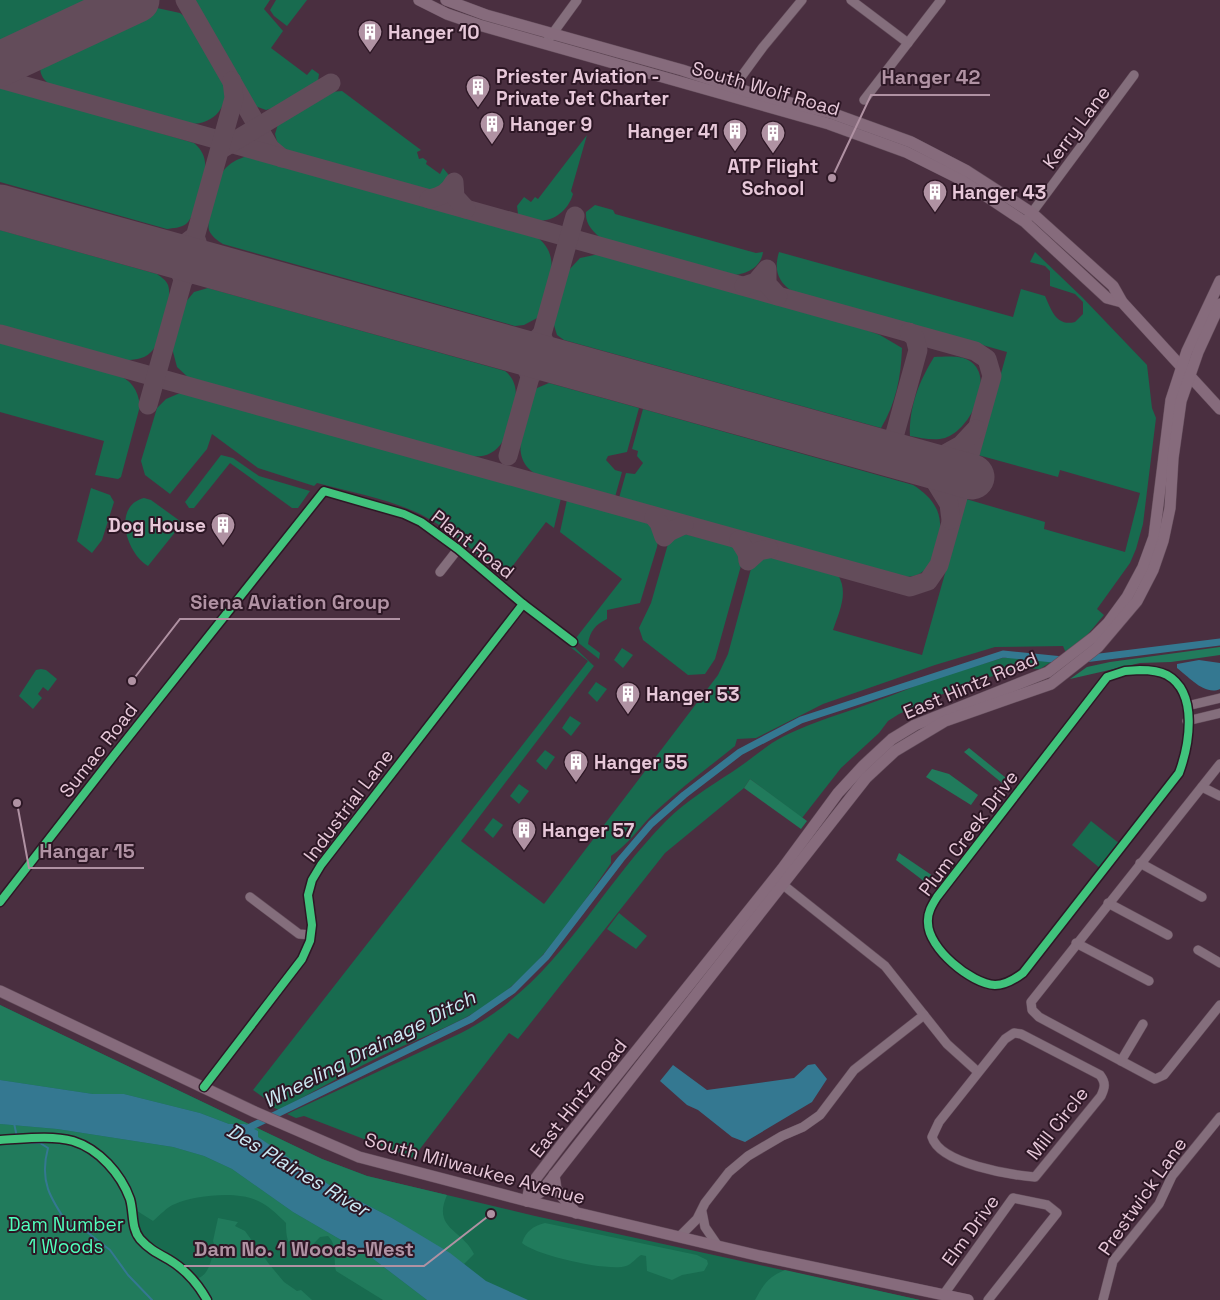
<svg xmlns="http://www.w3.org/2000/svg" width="1220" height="1300" font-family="'Space Grotesk',sans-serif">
<rect width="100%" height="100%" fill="#4a2f40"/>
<!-- green -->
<g fill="#186b4f">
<path d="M0,0H109L0,51Z"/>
<path d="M191,0H270L264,9L283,31L271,48L307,75L312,69L319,74L318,81L273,108L266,110L255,106Z"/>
<path d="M276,0H307L287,26L274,16L270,10Z"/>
<path d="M157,8L180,13L190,21L226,82C228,106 216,124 190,124L51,85C39,78 37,66 45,55L142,10Z"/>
<path d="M0,86L194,143C200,148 204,154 205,162C207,175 196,216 186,224C181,228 173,228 167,229L0,182Z"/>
<path d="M342,91L421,150L417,152L419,159L423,158L427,161L426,164L440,174L443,168L448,174V180L438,189L429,190L288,151L278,145L275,134L278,124L331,92Z"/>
<path d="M587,135L571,191L573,194C566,218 540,229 518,214L517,206L524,197L531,202L535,197L538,199Z"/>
<path d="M244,157H253L538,238C564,258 546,291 539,317L524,325L515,326L223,244C218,241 211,236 209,230C206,220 217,178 224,170C230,163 236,160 244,157Z"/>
<path d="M595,205L613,210L615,214L756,253L763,252C761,267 747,274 734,275L602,239C593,232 585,224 586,212Z"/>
<path d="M0,230L157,274C161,277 166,280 168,285C173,299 162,342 151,352C143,360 133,360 122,360L0,326Z"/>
<path d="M779,252L1013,317L1021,289L1045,296C1051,309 1056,327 1075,322L1083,314V302L1075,294L1050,286V271L1045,266L1030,262L1035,252L1082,297L1147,365L1152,408L1156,418L1143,524L1136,549L1130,563L1097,609L1104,615L1083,640L1066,653L1063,646L995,647L935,665L823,704L756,738L737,739L735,746C709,767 682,787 657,810C641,825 629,844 611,856V863C579,909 548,957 505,992C467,1023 419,1037 377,1058C344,1074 312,1093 279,1110L268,1105L267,1100L253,1090L588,661L569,646L571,644L594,666L461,841L544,904L718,675L728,654L752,565L758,559L771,556L838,575C849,593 839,612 833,630L922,655L966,499L1045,522L1044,529L1125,552L1140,493L1060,470L1058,477L978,455L1007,352L792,291C777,281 774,269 779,252Z"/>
<path d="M599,254L847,323L880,335L902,348C901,377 896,403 881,428L564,340L557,335L553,322L568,271L580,258Z"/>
<path d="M208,288L505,371C527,388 510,420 503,441C494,455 483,458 467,456L191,380L177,367L172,348L184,304L194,292Z"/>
<path d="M3,342L116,374C131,380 138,389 140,406L121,477L118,479L95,475L104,441L0,412V343Z"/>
<path d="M934,357C944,357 959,355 968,360C997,375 971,430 945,438C934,441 921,438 910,436C909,406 919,382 934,357Z"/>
<path d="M549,383L639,408L627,452L608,456L606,460L615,470L622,472L615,497L542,477C504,461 526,423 534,393L537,388Z"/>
<path d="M180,393L561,498L554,528L546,522L508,572L505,570L501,574C476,553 450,529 420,514C389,499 351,492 317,483L314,486L258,468L212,434L207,449L170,494L145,475L141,461L157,408L166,399Z"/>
<path d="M643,409L913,485C923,491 932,499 937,510C945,528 938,565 919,574C913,577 906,577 899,577L619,498L626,473L635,474L643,463L637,456L638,451L632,449Z"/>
<path d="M221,455L233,458L259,476L310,491L298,508H292L230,463L194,508H189L185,502Z"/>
<path d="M91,488L110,495L114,502L102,540L92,553L77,541Z"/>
<path d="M144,498L151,500L180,521V526L148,566C126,553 112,506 144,498Z"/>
<path d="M567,500L651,524L659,534L657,547L640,603L607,610V619C595,625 590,631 588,644L600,653L599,659L576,641V638L622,579L560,532Z"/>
<path d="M681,533L732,546L740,552L742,562L715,659L705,674L688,675L643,640L639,628L651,603L668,544L675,535Z"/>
<path d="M622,648L633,655L623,668L614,660Z"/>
<path d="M1002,658H1028L1051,662L1040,669L1020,668L1004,672L940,695L899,714L888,721L879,733L841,768L802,818L750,779L744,788L665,853L518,1039L509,1033L413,1158L304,1116L296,1118L287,1114L461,1033C557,984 594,894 666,821C686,801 709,787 732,772C746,763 759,752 772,743C801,725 842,714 874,702C895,695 916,685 937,677C958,670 981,665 1002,658Z"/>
<path d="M41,669L46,670L57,679L48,691L43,687L38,694L42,698L33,709L19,696L36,670Z"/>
<path d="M596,682L607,689L597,702L588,693Z"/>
<path d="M570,716L581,723L571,736L562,728Z"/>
<path d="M545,750L555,757L546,770L536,761Z"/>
<path d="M519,784L529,791L519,804L510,796Z"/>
<path d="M493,818L503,825L493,838L484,830Z"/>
<path d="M1091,821L1120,844L1101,869L1072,845Z"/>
<path d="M619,913L647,936L636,949L607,929Z"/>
<path d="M0,1005L322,1159L367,1176L535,1216L920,1300H0Z"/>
</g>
<!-- forest -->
<g fill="#217b5c">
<path d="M1220,647V655L1171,662L1140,663L1070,679L1087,667L1110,662Z"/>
<path d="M969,748L1011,782L1007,787L964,752Z"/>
<path d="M932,769L949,774L978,795L971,805L926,777Z"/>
<path d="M750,779L807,821L801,829L744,788Z"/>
<path d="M899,853L933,876L929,885L896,860Z"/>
<path d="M0,1005L322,1159L367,1176L447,1195C432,1229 462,1229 474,1254L464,1264L392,1218L331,1186L257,1137L258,1131L245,1124H229L200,1113L124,1094H93L0,1080Z"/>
<path d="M0,1124L57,1129L173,1147L204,1156L232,1169L293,1212L372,1258L427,1300H383L336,1271C333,1258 338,1246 328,1236L320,1237L306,1252L298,1253C287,1245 286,1237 286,1223C279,1216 271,1208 262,1203C242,1190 196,1195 175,1204C167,1207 160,1215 153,1221L134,1209H129C130,1257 161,1254 190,1280C209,1279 210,1263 215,1247L213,1241L218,1218L238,1222L235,1226L245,1231L269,1264L284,1282L297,1291L301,1290L312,1300H0Z"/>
<path d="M545,1223L697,1255L707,1260L708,1264L704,1271L682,1275L672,1280L647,1271L646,1256L641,1255C636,1258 631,1265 626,1266C609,1272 535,1255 522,1243C526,1231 533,1226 545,1223Z"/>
<path d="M785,1270L920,1300H755C763,1285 769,1276 785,1270Z"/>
</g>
<!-- water -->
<g fill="#347891">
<path d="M1199,660L1220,663V689C1205,696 1189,677 1177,668V664Z"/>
<path d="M815,1064L827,1079L812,1102L745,1142L732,1137L698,1110L687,1105L660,1081L673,1065L707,1090L794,1078L808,1065Z"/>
<path d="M0,1080L93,1094H124L200,1113L229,1124H245L258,1131V1137L331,1186L392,1218L450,1253L486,1281L528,1300H427L372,1258L293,1212L232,1169L204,1156L173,1147L57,1129L0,1124Z"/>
</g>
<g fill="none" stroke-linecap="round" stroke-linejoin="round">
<!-- stream -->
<path stroke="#347891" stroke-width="2" d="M14,1123L18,1142L40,1143L48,1148C39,1181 50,1198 69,1226L78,1225L110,1250L128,1275L152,1300"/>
<!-- canal -->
<g stroke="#347891" stroke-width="7">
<path d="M1084,659L1220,642"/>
<path d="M244,1130L471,1019L513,990L546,957L621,859L651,824L684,795L740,752L801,720L1003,654L1063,660"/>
</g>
<!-- taxiway -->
<g stroke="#634c5a" stroke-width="19">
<path d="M185,0L270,148L282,158"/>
<path d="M0,79L975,351L987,359L992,376L939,565L928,581L910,587L0,334"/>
<path d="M223,148L331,83"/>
<path d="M429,199C442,196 448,193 454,182L455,197L466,209"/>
<path d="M195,236L201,254L218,267C203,268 195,270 183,279L174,259L161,251L178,249Z"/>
<path d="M744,286L756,282L767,269V284L778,296"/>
<path d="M541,335L551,354L565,364C550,364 541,366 530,376L521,357L509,349L533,343Z"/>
<path d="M148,405L234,98L232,81"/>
<path d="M869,449C880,448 887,448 894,437L918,350L915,338L909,332"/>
<path d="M508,456L575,216"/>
<path d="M654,517L659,523L664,537L669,532L684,525"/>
<path d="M951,520L949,504L925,465L961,445L976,429"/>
<path d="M739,540L747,553L748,561L759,551L769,549"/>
</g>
<!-- runway -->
<g stroke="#634c5a" stroke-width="45">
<path d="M0,64L137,0"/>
<path d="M0,207L972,477"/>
</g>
<defs>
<g id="minor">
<path d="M851,0L908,43"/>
<path d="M545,44L577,0"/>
<path d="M730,92L763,47L802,0"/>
<path d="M864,100L941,0"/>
<path d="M1028,218L1134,75"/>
<path d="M440,572L458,549"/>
<path d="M1140,670C1149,670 1159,671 1167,675C1199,693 1189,746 1179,773L1023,973C1015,979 1005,985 995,985C971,984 928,948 928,923C927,913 932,905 937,897L1107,677L1125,671Z"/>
<path d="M1187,706L1220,698"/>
<path d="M1187,721L1220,713"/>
<path d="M1220,764L1031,1002L1032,1010L1039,1017L1155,1079L1164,1075L1220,1005"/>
<path d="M1202,787L1220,796"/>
<path d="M1140,863L1202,897"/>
<path d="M782,884L885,966L947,1044L978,1072"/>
<path d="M250,897L299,934L311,935"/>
<path d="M0,902L115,754L324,491L404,514L421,522L458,549L523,604L573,642"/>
<path d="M1108,903L1168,935"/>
<path d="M1076,943L1149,981"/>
<path d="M1198,950L1220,963"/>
<path d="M1014,1033L1021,1034L1100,1075C1106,1083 1105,1087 1101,1096L1035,1177C1011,1175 940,1164 932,1137L939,1122L1005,1039Z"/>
<path d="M1121,1061L1143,1024"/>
<path d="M204,1087L302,959L310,941L312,925L308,895L312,880L321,865L523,604"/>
<path d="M702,1212L705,1227L718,1246"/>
<path d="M679,1237L697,1219L705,1203L729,1172L748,1156L782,1136L803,1127L820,1115L854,1070L924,1015"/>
<path d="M944,1294L1013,1198L1047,1205L1057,1213L988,1300"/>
<path d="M1103,1300L1113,1261L1159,1204L1172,1176L1220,1117"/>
</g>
<g id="major">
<path d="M419,0L447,14L479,25L829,124L906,152L962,180L1025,222L1107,298L1122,302"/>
<path d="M446,0L486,15L682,70L748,92L834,114L911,142L967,171L1032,213L1113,286L1122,302L1220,409"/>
<path d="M0,991L255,1112L359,1157L527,1201L760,1256L968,1300"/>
<path d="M554,1175L556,1189L576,1213"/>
<path d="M527,1201L530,1186L565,1140L782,869L838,793L863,766L892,739L915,725L1048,672L1095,636L1108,623L1127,597L1143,567L1154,537L1171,400L1187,351L1220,281"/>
<path d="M527,1201L542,1191L866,778L895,751L945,721L1051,684L1098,647L1137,601L1153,570L1163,541L1170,508L1173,458L1181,401L1198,352L1220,304"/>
</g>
</defs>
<!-- minor casing -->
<use href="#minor" stroke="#644d5b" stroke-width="10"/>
<!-- major casing -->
<use href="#major" stroke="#644d5b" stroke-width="12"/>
<!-- minor -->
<use href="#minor" stroke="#846e7c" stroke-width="9"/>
<!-- major -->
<use href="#major" stroke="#866b7c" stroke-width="11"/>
<defs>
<g id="cycleway">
<path d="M1140,670C1149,670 1159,671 1167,675C1199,693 1189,746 1179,773L1023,973C1015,979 1005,985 995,985C971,984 928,948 928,923C927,913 932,905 937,897L1107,677L1125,671Z"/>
<path d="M0,902L115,754L324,491L404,514L421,522L458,549L523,604L573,642"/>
<path d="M204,1087L302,959L310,941L312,925L308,895L312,880L321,865L523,604"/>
<path d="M0,1140C22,1139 51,1135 73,1141C99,1149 121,1174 130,1199C134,1213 131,1228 140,1239C149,1249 157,1253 168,1259C185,1269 197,1282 207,1300"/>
</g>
</defs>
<!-- cycleway casing -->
<use href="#cycleway" stroke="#2d1725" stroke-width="11"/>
<!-- cycleway -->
<use href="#cycleway" stroke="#40c37c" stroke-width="8"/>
</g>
<!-- icons -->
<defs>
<symbol id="building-pin" viewBox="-11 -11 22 30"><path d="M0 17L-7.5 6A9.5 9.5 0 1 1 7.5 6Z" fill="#b092a3" stroke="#2d1725"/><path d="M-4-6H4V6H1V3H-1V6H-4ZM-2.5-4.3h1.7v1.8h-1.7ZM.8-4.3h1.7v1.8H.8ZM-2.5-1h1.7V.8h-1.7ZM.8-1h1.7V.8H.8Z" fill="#fff"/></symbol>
</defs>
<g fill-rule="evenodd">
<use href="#building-pin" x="356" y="18" width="28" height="38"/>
<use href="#building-pin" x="464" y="73" width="28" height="38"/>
<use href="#building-pin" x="478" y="110" width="28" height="38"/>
<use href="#building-pin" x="721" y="117" width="28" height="38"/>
<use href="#building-pin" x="759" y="119" width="28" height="38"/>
<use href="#building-pin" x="921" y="178" width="28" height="38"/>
<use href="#building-pin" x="209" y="511" width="28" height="38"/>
<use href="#building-pin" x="614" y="680" width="28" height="38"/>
<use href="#building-pin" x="562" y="748" width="28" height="38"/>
<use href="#building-pin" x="510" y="816" width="28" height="38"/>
</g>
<g text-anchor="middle" stroke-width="4" stroke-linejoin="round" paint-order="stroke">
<!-- poi labels -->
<g font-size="19" font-weight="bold" fill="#e7c8d9" stroke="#2d1725" text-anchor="start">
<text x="388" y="39">Hanger 10</text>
<text x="496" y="83">Priester Aviation -<tspan x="496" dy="22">Private Jet Charter</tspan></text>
<text x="510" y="131">Hanger 9</text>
<text x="718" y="138" text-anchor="end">Hanger 41</text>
<text x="773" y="173" text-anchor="middle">ATP Flight<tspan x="773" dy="22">School</tspan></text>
<text x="952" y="199">Hanger 43</text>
<text x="206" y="532" text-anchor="end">Dog House</text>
<text x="646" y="701">Hanger 53</text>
<text x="594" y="769">Hanger 55</text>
<text x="542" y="837">Hanger 57</text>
</g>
<!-- street labels -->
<g font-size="19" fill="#e7c8d9" stroke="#2d1725">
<text transform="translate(766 88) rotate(16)" y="7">South Wolf Road</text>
<text transform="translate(1076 127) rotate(-53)" y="7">Kerry Lane</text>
<text transform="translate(473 544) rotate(38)" y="7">Plant Road</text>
<text transform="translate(970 685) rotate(-23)" y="7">East Hintz Road</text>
<text transform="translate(98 750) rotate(-52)" y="7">Sumac Road</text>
<text transform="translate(348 805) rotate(-53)" y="7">Industrial Lane</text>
<text transform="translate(968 833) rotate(-53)" y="7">Plum Creek Drive</text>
<text transform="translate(578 1098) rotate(-52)" y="7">East Hintz Road</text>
<text transform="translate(1057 1123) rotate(-52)" y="7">Mill Circle</text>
<text transform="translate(475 1168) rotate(15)" y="7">South Milwaukee Avenue</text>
<text transform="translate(1142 1196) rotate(-55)" y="7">Prestwick Lane</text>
<text transform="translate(970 1230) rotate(-54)" y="7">Elm Drive</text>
</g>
<!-- park labels -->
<g font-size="19" fill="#50febb" stroke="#2d1725">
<text x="66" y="1231">Dam Number<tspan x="66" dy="22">1 Woods</tspan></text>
</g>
<!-- water labels -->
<g font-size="20" font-style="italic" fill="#cce9f4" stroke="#2d1725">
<text transform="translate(369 1049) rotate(-27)" y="7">Wheeling Drainage Ditch</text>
<text transform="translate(298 1170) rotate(31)" y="7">Des Plaines River</text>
</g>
</g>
<!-- callouts -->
<path fill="none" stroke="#b092a3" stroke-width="2" d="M832 178L871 95H990M132 681L180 619H400M17 803L29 868H144M491 1214L424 1266H184"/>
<g fill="#b092a3" stroke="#2d1725" stroke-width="2">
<circle cx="832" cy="178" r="5"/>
<circle cx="132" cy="681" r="5"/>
<circle cx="17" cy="803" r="5"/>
<circle cx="491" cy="1214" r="5"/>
</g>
<g font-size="20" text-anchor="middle" font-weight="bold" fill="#b092a3" stroke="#2d1725" stroke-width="4" stroke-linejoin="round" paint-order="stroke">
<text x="931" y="84">Hanger 42</text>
<text x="290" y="609">Siena Aviation Group</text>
<text x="87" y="858">Hangar 15</text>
<text x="304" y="1256">Dam No. 1 Woods-West</text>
</g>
</svg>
